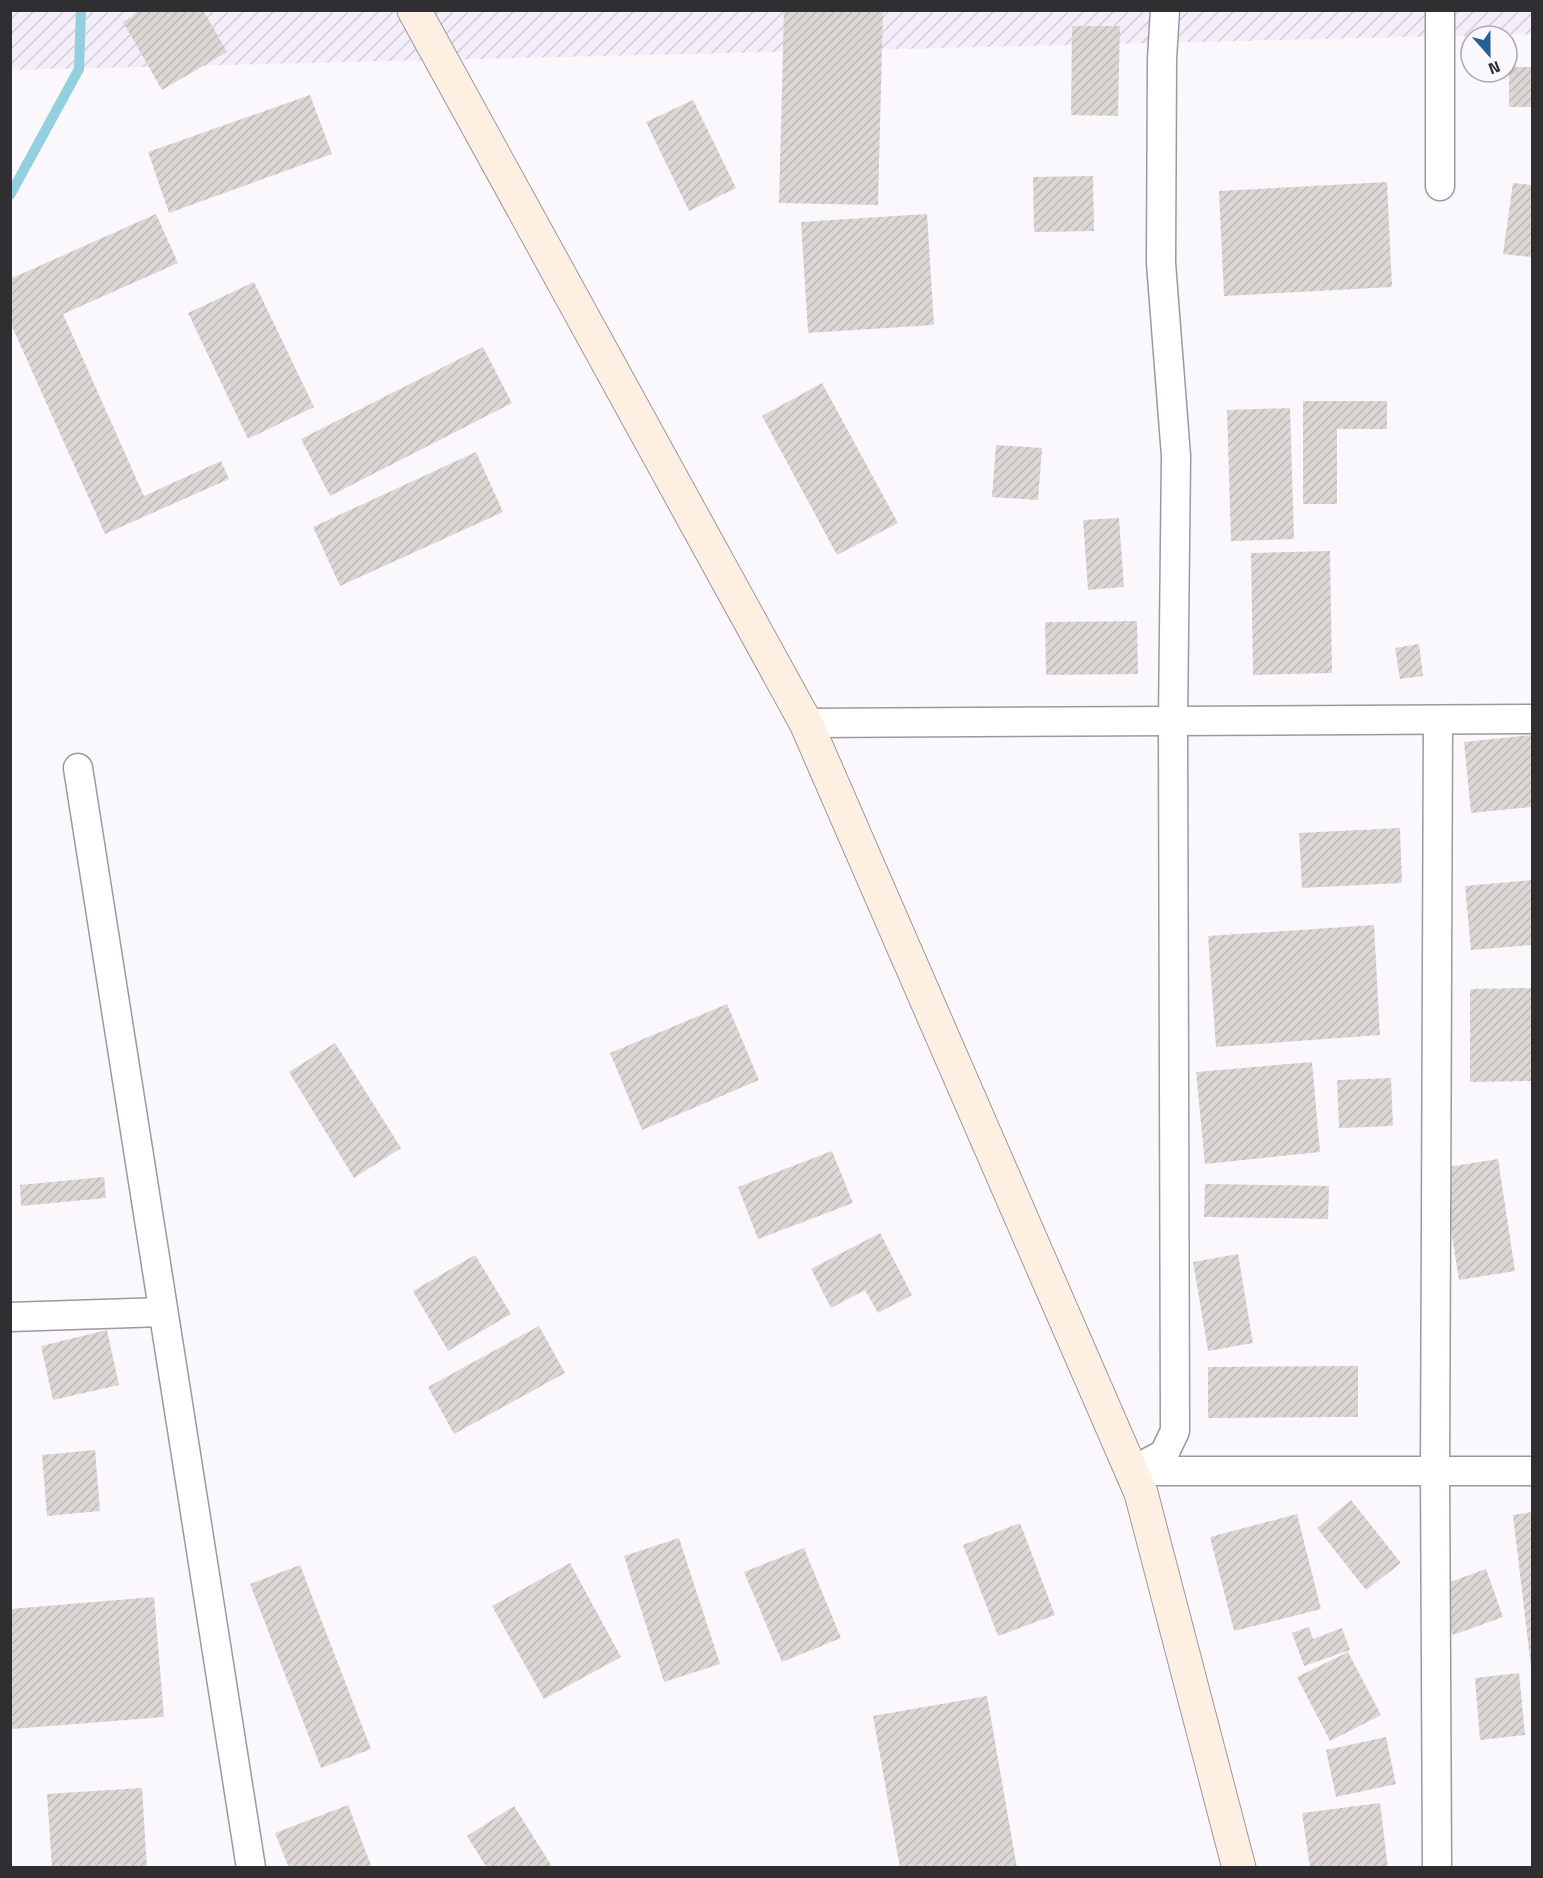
<svg xmlns="http://www.w3.org/2000/svg" width="1543" height="1878" font-family="'Titillium Web',sans-serif">
<defs>
<pattern id="industrial-furrows" width="10" height="10" patternUnits="userSpaceOnUse" patternTransform="scale(1.5)"><rect width="10" height="10" fill="#f4eefa"/><path d="M-1 1l2-2M0 10L10 0M9 11l2-2" fill="none" stroke="#d2ccd7"/></pattern>
<pattern id="building-hatch" width="6" height="6" patternUnits="userSpaceOnUse" patternTransform="scale(1.5)"><rect width="6" height="6" fill="#dcd7d4"/><path d="M-1 1l2-2M0 6l6-6M5 7l2-2" fill="none" stroke="#bdb9b6"/></pattern>
</defs>
<rect width="100%" height="100%" fill="#faf8fc"/>
<!-- industrial -->
<path fill="url(#industrial-furrows)" d="M1532,10V34L11,70L10,11Z"/>
<g fill="none" stroke-linecap="round" stroke-linejoin="round">
<!-- stream -->
<path stroke="#92cfdf" stroke-width="10" d="M10,195L79,69L81,10"/>
</g>
<!-- building -->
<g fill="url(#building-hatch)">
<path d="M143,10H203L227,52L162,90L123,22Z"/>
<path d="M784,10H883L878,205L779,203Z"/>
<path d="M1072,26H1120L1118,116L1071,115Z"/>
<rect x="1509" y="67" width="23" height="40"/>
<path d="M310,95L332,154L169,213L148,152Z"/>
<path d="M693,100L736,188L689,211L646,122Z"/>
<path d="M1093,176L1094,231L1034,232L1033,177Z"/>
<path d="M1387,182L1392,287L1224,296L1219,191Z"/>
<path d="M1513,183L1532,185V257L1503,254Z"/>
<path d="M156,214L178,263L63,314L144,496L221,461L229,479L105,534L10,322V279Z"/>
<path d="M927,214L934,325L808,333L801,222Z"/>
<path d="M254,282L314,407L248,439L188,313Z"/>
<path d="M483,347L512,403L330,496L301,439Z"/>
<path d="M822,383L898,523L837,555L762,416Z"/>
<path d="M1303,401H1387V429H1337V504H1303Z"/>
<path d="M1290,408L1294,539L1231,541L1227,410Z"/>
<path d="M996,445L1042,448L1038,500L992,497Z"/>
<path d="M476,452L503,512L340,586L313,527Z"/>
<path d="M1119,518L1124,587L1088,590L1083,520Z"/>
<path d="M1330,551L1332,673L1253,675L1251,553Z"/>
<path d="M1137,621L1138,674L1046,675L1045,622Z"/>
<path d="M1419,644L1423,676L1400,679L1395,648Z"/>
<path d="M1532,735V807L1471,813L1464,742Z"/>
<path d="M1400,828L1402,883L1302,888L1299,833Z"/>
<path d="M1532,880V945L1471,950L1465,886Z"/>
<path d="M1374,925L1380,1035L1216,1047L1208,936Z"/>
<path d="M1532,988V1081L1470,1082V989Z"/>
<path d="M727,1004L759,1080L642,1130L610,1053Z"/>
<path d="M335,1043L401,1148L354,1178L289,1072Z"/>
<path d="M1312,1062L1320,1152L1205,1164L1196,1072Z"/>
<path d="M1391,1078L1393,1126L1339,1128L1337,1080Z"/>
<path d="M832,1151L853,1203L758,1239L738,1187Z"/>
<path d="M1498,1159L1515,1271L1459,1280L1441,1168Z"/>
<path d="M104,1177L106,1198L21,1206L20,1185Z"/>
<path d="M1205,1184L1329,1186L1328,1219L1204,1217Z"/>
<path d="M880,1233L912,1295L878,1313L865,1290L831,1308L811,1269Z"/>
<path d="M1238,1254L1253,1343L1208,1351L1193,1262Z"/>
<path d="M475,1255L511,1314L448,1351L413,1291Z"/>
<path d="M539,1326L565,1373L454,1434L428,1387Z"/>
<path d="M107,1330L119,1385L53,1400L41,1346Z"/>
<path d="M1358,1366V1417L1208,1418V1367Z"/>
<path d="M95,1450L100,1511L47,1516L42,1455Z"/>
<path d="M1351,1500L1401,1563L1366,1590L1317,1528Z"/>
<path d="M1532,1512V1667H1531L1513,1515Z"/>
<path d="M1297,1514L1321,1609L1234,1631L1210,1537Z"/>
<path d="M1020,1523L1055,1615L998,1636L963,1545Z"/>
<path d="M679,1538L720,1664L664,1682L624,1556Z"/>
<path d="M804,1548L841,1638L782,1662L744,1572Z"/>
<path d="M570,1563L621,1657L544,1699L492,1606Z"/>
<path d="M300,1565L371,1749L321,1768L250,1584Z"/>
<path d="M1486,1569L1503,1617L1453,1635L1436,1587Z"/>
<path d="M154,1597L164,1717L12,1729L10,1707V1609Z"/>
<path d="M1309,1627L1313,1639L1342,1628L1350,1650L1304,1666L1292,1633Z"/>
<path d="M1348,1652L1381,1715L1330,1741L1297,1677Z"/>
<path d="M1519,1673L1525,1735L1480,1740L1475,1678Z"/>
<path d="M987,1696L1017,1868H900L873,1716Z"/>
<path d="M1386,1737L1396,1784L1336,1797L1326,1750Z"/>
<path d="M142,1788L147,1868H52L47,1794Z"/>
<path d="M1380,1803L1388,1868H1310L1302,1813Z"/>
<path d="M348,1805L372,1868H289L275,1833Z"/>
<path d="M514,1806L553,1868H487L467,1836Z"/>
</g>
<g fill="none" stroke-linecap="round" stroke-linejoin="round">
<defs>
<g id="minor">
<path d="M1440,186V10"/>
<path d="M806,723L1532,719"/>
<path d="M78,768L251,1868"/>
<path d="M10,1317L163,1312"/>
<path d="M1132,1471L1164,1454L1175,1431L1173,721L1176,456L1161,263L1162,59L1165,10"/>
<path d="M1139,1471H1532"/>
<path d="M1437,1868L1435,1471L1438,720"/>
</g>
<path id="secondary" d="M414,10L806,723L1141,1493L1239,1868"/>
</defs>
<!-- minor casing -->
<use href="#minor" stroke="#9b999d" stroke-width="31"/>
<!-- secondary casing -->
<use href="#secondary" stroke="#9b999d" stroke-width="35"/>
<!-- minor -->
<use href="#minor" stroke="#fff" stroke-width="28"/>
<!-- secondary -->
<use href="#secondary" stroke="#feefe3" stroke-width="33"/>
</g>
<!-- border -->
<rect width="1543" height="1878" fill="none" stroke="#2f2e30" stroke-width="24"/>
<!-- north arrow -->
<g transform="translate(1489 54) rotate(159)"><circle r="28" fill="#faf8fc" stroke="#a9a7aa" stroke-width="1.5"/>
<path d="M0-4.5L10 22L0 15L-10 22Z" fill="#236197"/>
<text y="-9" font-size="16" font-weight="bold" text-anchor="middle" fill="#2f2e30">N</text>
</g>
</svg>
